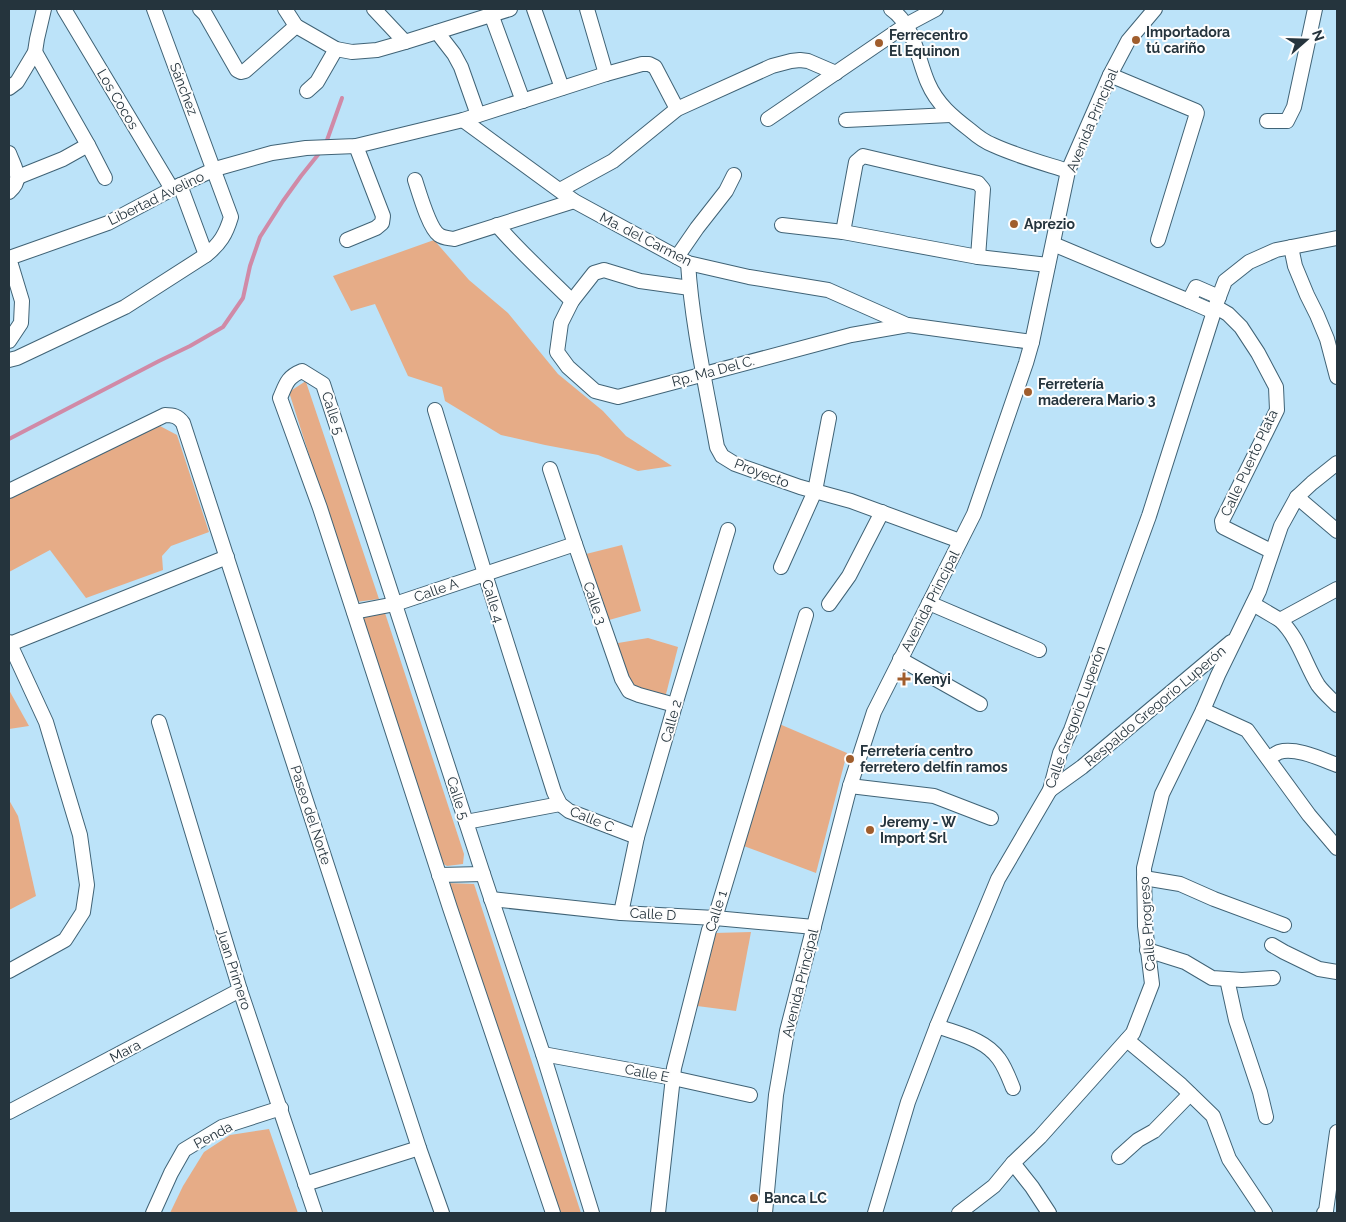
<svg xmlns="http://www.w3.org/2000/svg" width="1346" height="1222" font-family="Raleway,sans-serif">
<rect width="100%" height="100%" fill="#bce3f9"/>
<!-- green -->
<g fill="#e6ac87">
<path d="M434,240L469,280L508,313L558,374L603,411L626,436L672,466L638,471L598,455L545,445L501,435L445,401L442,387L408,376L375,304L351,311L333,276Z"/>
<path d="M312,377L306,382L379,599L356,602L289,392Z"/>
<path d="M160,426L177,435L209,532L171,546L162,556L163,570L86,598L50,550L9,572V495L15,491Z"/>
<path d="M622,545L641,611L602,622L582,555Z"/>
<path d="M385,613L464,854L463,864L447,866L440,862L356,619Z"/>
<path d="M648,638L678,647L665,698L628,689L612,644Z"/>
<path d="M9,690L29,726L9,729Z"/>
<path d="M777,723L847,753L816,873L741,845Z"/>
<path d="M9,800L18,816L36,896L9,910Z"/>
<path d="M447,883L474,884L581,1213H555Z"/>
<path d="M751,932L736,1011L697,1006L714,933Z"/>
<path d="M269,1129L298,1213H170L183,1186L204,1152L230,1135Z"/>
</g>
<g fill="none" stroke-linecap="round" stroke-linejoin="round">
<!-- stream -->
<g stroke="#d08aa7" stroke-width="4">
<path d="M326,143L342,98"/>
<path d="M9,439L159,361L190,346L223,327L243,298L250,266L260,237L283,201L301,176L321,151"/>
</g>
<defs>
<g id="minor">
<path d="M64,9L172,189"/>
<path d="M200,9L205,14L237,70L241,72L245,71L296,26"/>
<path d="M285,9L296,26L336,49L352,52L377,50L405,42L510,9"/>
<path d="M374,9L405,42"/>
<path d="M534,9L562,88"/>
<path d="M587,9L606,74"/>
<path d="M891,9C915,26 917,58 928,83C937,104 953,117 970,130C977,136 985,142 993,145C1017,156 1043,163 1068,171"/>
<path d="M491,14L523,101"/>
<path d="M437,32L454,54L461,67L478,115"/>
<path d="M1110,75L1196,111L1197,113L1158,240"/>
<path d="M9,88L17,82L35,52L37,39L44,9"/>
<path d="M307,91L317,82L336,49"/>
<path d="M768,119L906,25L936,9"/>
<path d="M463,120L574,201L688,263L749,277L828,290L907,325"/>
<path d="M846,120L950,115"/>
<path d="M1267,121H1287L1294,107L1315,9"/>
<path d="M88,145L105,178"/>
<path d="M9,153C15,169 24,179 9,192"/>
<path d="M18,177L63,159L88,145L35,52"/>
<path d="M415,180C419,192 429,228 439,235C443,238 449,238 454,239L574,201"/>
<path d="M180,185L206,255"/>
<path d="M560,190L613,161L677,109L772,66L791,61L800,60L808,61L836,73"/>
<path d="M497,225C520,252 547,276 572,301"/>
<path d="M782,225L843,232L978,257L1048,265"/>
<path d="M843,232L856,162L863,156L978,183L983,189L978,257"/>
<path d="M347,240L376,228L382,223L383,216L356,146"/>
<path d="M1053,244L1189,301L1196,287L1219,297"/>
<path d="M1291,247L1295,266L1307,295L1317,315L1327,339L1337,377"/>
<path d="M677,257L697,228L726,191L734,175"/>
<path d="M688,263C692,325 706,386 717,447L722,456L735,464L800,487L851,501L960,541"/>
<path d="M690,288L640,281L604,270L594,273L572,301L561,323L557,352L568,367L595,391L618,397L851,335L908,325L1032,342"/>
<path d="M1189,301L1214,312"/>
<path d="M1216,307L1228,314L1241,327L1258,353L1276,387L1277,410L1222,521L1223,527L1271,551"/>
<path d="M9,341L21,323L22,301L9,258L108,223L172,189L215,169L272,153L306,148L356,146L463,120L606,74L642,64H649L655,67L677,109"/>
<path d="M9,360L17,358L125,307L206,255C220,244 226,234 231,217L154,9"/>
<path d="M435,410L485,574L554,792L560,804L569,811L637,837"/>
<path d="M550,469L575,544L622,679L629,691L639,695L675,705"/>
<path d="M9,491L165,415C173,415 178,416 183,423L419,1148L442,1213"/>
<path d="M1297,497L1337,531"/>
<path d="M781,567L815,491L829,418"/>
<path d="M929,603L1039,650"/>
<path d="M829,604L849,576L882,512"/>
<path d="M1253,604L1280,620L1337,589"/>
<path d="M354,612L395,604L575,544"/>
<path d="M1280,620C1299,638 1305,664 1318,685C1323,692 1331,699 1337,705"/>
<path d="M9,642L46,722L80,835L87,885L83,912L65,940L9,971"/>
<path d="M10,644L227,557"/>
<path d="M900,659L980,704"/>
<path d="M1203,710L1247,730L1309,815L1337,848"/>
<path d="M159,722L240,990L315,1213"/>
<path d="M1268,758C1272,756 1275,754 1279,752C1296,747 1321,759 1337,765"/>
<path d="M850,786L934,796L991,818"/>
<path d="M1050,790L1082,767L1231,642"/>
<path d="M466,822L560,804"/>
<path d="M439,875L483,874"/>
<path d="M1144,878L1180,884L1214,899L1284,925"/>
<path d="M491,899L621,913L715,918L814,927"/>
<path d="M621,913L637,837L675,705L728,530"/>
<path d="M1272,945L1284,952L1319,969L1337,972"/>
<path d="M1147,950L1185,962L1212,978L1242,980L1273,978"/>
<path d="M1227,979L1236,1020L1260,1092L1266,1117"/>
<path d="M937,1026C958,1034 985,1039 999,1059C1005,1067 1009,1078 1013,1088"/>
<path d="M1127,1040L1181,1085L1213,1116L1229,1159L1265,1213"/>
<path d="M543,1054L673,1078L750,1095"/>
<path d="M9,1112L240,990"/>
<path d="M1119,1157L1138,1140L1154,1131L1190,1094"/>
<path d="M1013,1163L1032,1187L1049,1213"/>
<path d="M305,1184L419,1148"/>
<path d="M153,1213L171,1173L184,1150L222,1127L281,1108"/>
<path d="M553,1213L450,908L320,508L280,398C286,384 287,377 302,371L323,384L483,874L543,1054L592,1213"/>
<path d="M658,1213L674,1068L709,930L715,918L806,615"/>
<path d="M765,1213L776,1095L787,1031L850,786L874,712L974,514L1026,363L1032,342L1068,171L1110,75L1128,41L1155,9"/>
<path d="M875,1213L908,1102L937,1026L998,879L1050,790L1060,753L1071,730L1149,516L1217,302L1225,281L1249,262L1276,250L1337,238"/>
<path d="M959,1213L994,1186L1013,1163L1040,1137L1133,1033L1152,984L1145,926L1144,868L1162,794L1203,710L1218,675L1259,591L1281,526L1297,497L1312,483L1337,463"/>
<path d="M1324,1213L1326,1211L1337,1132"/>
</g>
</defs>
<!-- minor casing -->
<use href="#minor" stroke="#406376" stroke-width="16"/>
<!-- minor -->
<use href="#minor" stroke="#fff" stroke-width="14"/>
</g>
<!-- markers -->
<g fill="#a05d2c" stroke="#fdfdfd" stroke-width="2">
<circle cx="1136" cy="40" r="5"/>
<circle cx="879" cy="43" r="5"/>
<circle cx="1014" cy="224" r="5"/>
<circle cx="1028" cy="392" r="5"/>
<path d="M901.5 671.5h5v5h5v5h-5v5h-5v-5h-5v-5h5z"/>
<circle cx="850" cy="759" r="5"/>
<circle cx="870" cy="830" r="5"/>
<circle cx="754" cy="1198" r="5"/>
</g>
<g text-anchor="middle" stroke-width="4" stroke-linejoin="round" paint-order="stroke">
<!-- poi labels -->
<g font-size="14" font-weight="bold" fill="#25343d" stroke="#fdfdfd" text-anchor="start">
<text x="1146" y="37">Importadora<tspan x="1146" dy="16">tú cariño</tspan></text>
<text x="889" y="40">Ferrecentro<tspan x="889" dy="16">El Equinon</tspan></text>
<text x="1024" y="229">Aprezio</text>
<text x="1038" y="389">Ferretería<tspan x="1038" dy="16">maderera Mario 3</tspan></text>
<text x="914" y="684">Kenyi</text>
<text x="860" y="756">Ferretería centro<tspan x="860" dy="16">ferretero delfín ramos</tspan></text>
<text x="880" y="827">Jeremy - W<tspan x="880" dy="16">Import Srl</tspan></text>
<text x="764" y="1203">Banca LC</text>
</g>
<!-- street labels -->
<g font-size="14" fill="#25343d" stroke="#fdfdfd">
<text transform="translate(184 89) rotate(69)" y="5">Sánchez</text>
<text transform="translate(118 99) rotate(59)" y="5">Los Cocos</text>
<text transform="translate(1092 120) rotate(-67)" y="5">Avenida Principal</text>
<text transform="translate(156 198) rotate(-26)" y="5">Libertad Avelino</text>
<text transform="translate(646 239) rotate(27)" y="5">Ma. del Carmen</text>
<text transform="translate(713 371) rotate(-15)" y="5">Rp. Ma Del C.</text>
<text transform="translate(333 413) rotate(72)" y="5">Calle 5</text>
<text transform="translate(1249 463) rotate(-65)" y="5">Calle Puerto Plata</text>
<text transform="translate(762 473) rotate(21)" y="5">Proyecto</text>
<text transform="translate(436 590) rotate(-19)" y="5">Calle A</text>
<text transform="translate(493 601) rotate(73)" y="5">Calle 4</text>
<text transform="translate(930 601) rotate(-63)" y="5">Avenida Principal</text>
<text transform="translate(595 603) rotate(71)" y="5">Calle 3</text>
<text transform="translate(1155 706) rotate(-40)" y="5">Respaldo Gregorio Luperón</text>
<text transform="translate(1075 717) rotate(-70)" y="5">Calle Gregorio Luperón</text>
<text transform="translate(671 721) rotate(-74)" y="5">Calle 2</text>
<text transform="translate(458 798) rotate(72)" y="5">Calle 5</text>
<text transform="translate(311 815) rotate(72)" y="5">Paseo del Norte</text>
<text transform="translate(592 819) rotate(22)" y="5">Calle C</text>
<text transform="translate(716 911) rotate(-72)" y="5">Calle 1</text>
<text transform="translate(653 914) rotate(3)" y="5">Calle D</text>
<text transform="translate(1147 924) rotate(-94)" y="5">Calle Progreso</text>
<text transform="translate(234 969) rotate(72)" y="5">Juan Primero</text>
<text transform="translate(800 983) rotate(-76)" y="5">Avenida Principal</text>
<text transform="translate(125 1051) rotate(-28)" y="5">Mara</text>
<text transform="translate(647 1073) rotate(11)" y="5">Calle E</text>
<text transform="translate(213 1135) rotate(-28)" y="5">Penda</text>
</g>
</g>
<!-- border -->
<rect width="1346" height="1222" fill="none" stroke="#25343d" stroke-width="20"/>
<!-- north arrow -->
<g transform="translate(1306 40) rotate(70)" stroke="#fdfdfd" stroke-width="4" paint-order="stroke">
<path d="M0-4L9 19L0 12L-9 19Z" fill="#25343d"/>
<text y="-8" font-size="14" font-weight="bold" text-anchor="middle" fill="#25343d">N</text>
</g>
</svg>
